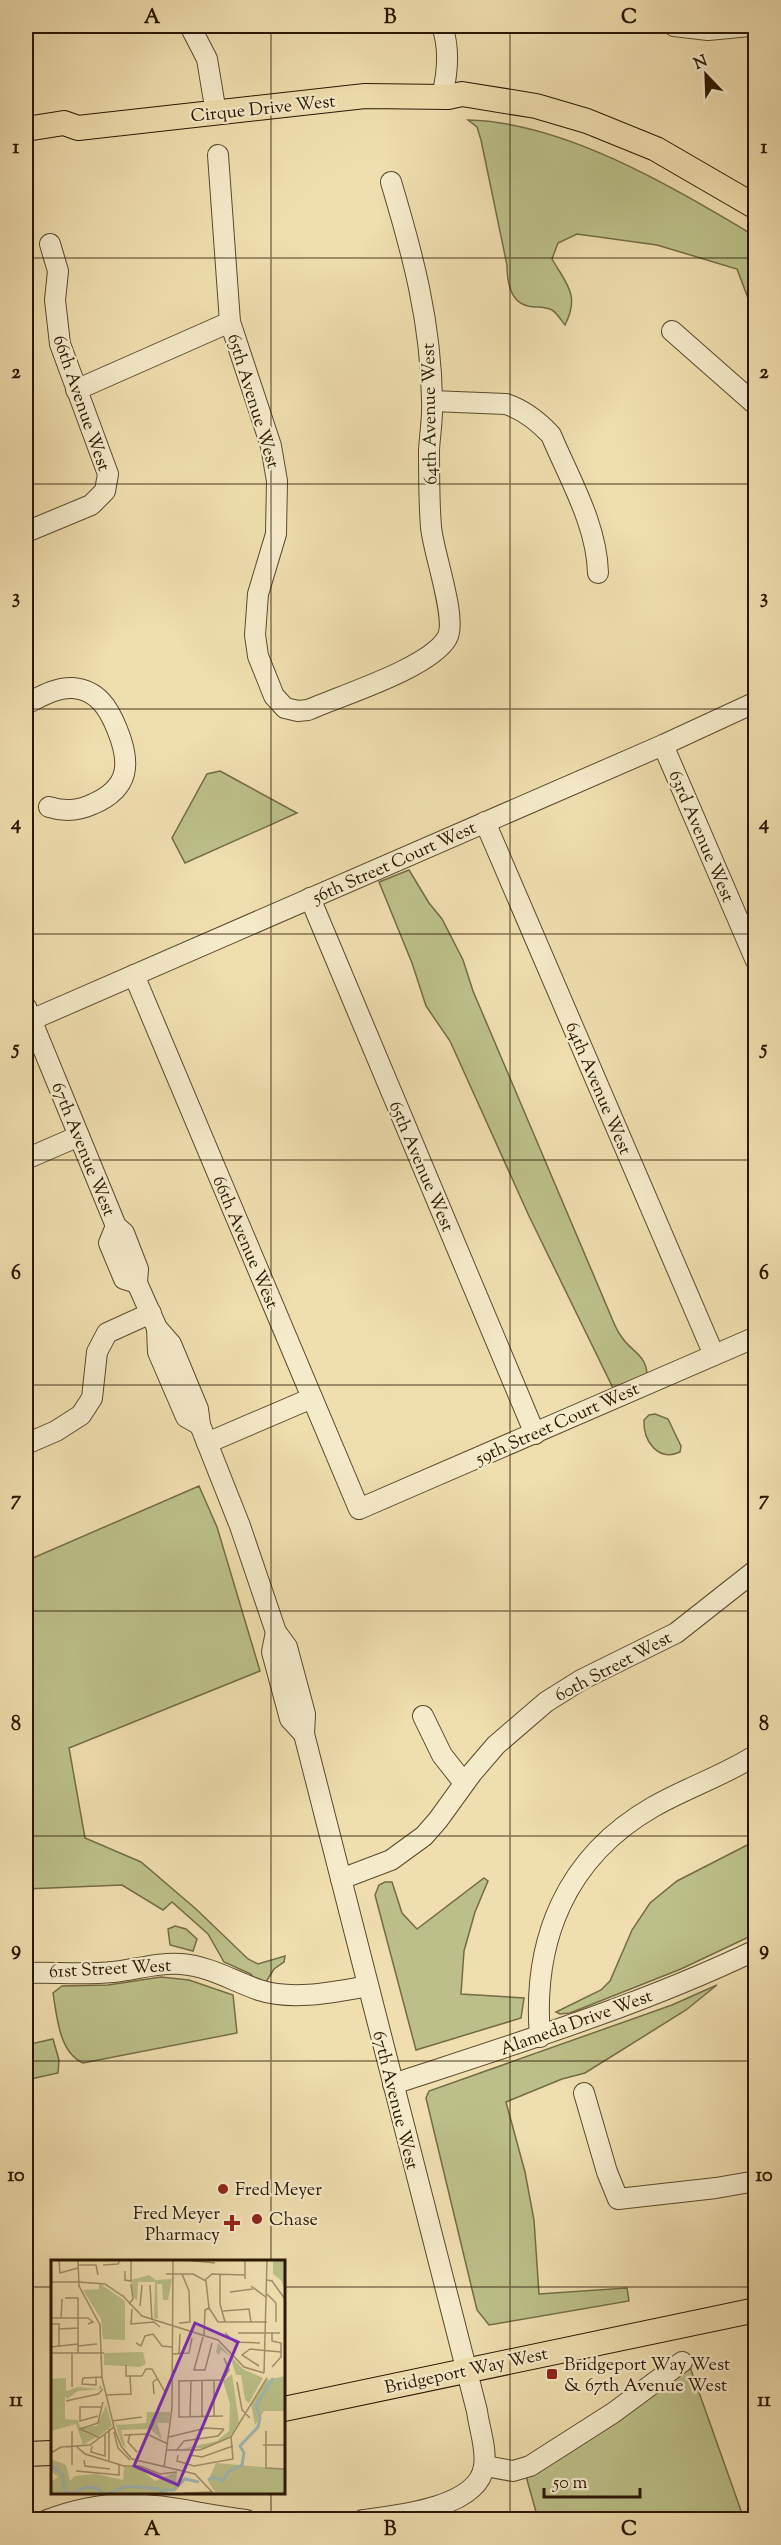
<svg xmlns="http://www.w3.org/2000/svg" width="781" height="2545" font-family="'Sorts Mill Goudy',serif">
<rect width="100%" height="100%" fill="#f0deae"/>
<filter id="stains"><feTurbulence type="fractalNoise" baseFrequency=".00333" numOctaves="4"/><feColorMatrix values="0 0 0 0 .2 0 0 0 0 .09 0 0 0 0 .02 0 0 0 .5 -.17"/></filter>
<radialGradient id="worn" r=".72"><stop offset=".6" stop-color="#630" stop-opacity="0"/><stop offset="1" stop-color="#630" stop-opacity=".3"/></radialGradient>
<!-- green -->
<g fill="#bcc088" stroke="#736c44" stroke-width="1.5">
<path d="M468,120C565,122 674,188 755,236V310L751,306L737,269L657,245L577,234L558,243L552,259C567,285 580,295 565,325C561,320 557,313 552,310C543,306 536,308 528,306C509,302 507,280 507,265L481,140L477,127Z"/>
<path d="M220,771L297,813L185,863L172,838L207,774Z"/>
<path d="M409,870L429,903L442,919L463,960L473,991L608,1309C612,1318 615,1328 621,1336C630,1351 646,1354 647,1374L613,1388L529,1216L450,1041L426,1006L412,963L379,882Z"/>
<path d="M655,1414L668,1419L681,1446L680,1452C658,1462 643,1441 644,1420L649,1415Z"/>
<path d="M199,1486L217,1527L260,1671L69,1748L85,1838L141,1862L196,1909L248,1959L258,1964L285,1956L284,1962L274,1969L266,1982H255L251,1974L224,1962L208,1934L172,1902L163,1910L122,1885L26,1889V1561Z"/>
<path d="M755,1841V1934L681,1969L570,2013L560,2014L556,2012L601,1990L610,1981L632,1930L650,1903L677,1881Z"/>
<path d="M484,1878L488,1881L475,1912L464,1951L461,1994L524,1998L521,2018L416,2050L375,1895L379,1885L385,1882H392L402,1913L417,1929Z"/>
<path d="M175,1926L186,1929L197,1939L193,1951L170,1945L168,1929Z"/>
<path d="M161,1977L189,1980L233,1995L237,2033L83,2063C59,2052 57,2017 53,1993L62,1986L108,1985Z"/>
<path d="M717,1985L686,2010L585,2073L562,2079L506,2102L525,2172L534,2220L539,2294L627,2288L629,2301L489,2325L477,2310L426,2098L429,2091L672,2005Z"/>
<path d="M53,2039L59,2060L58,2073L26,2080V2045Z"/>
<path d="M690,2367L744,2519H538L524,2469Z"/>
</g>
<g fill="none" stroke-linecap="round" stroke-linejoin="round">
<defs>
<g id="minor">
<path d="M190,26L207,59L216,113"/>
<path d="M442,26C450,49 448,72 442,96"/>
<path d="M674,26L708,30L750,26"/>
<path d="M218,155L230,322L271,446L277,481L276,534L258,594L255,635L258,656L274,696L285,708L298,711L308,710C342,695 430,668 447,638C458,620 433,552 431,527C429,502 429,475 429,450C430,433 433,417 432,400C431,323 413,255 391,182"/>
<path d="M672,331L756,405"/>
<path d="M76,390L230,322"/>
<path d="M432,401L506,404C524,410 538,421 551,435C569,478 597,525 598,573"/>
<path d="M26,532L91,505L105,491L108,474L60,344L55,300L58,271L50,244"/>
<path d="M26,704C40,697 56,687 73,688C98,690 109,709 117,729C131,763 130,788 93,804C78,811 65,812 49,807"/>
<path d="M663,745L756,961"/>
<path d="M485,822L714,1355"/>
<path d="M310,898L535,1434"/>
<path d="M134,975L359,1509L756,1337"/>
<path d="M26,1007L116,1226L124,1233L138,1269L137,1283L157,1328L171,1344L198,1409L200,1425L240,1526L276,1632L287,1647L305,1714L304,1734L477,2411C479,2428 487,2449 484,2466C479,2508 395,2516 363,2520"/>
<path d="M31,1020L663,745L756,702"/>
<path d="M26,1159L79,1136"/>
<path d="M116,1226L109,1243L124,1279L137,1283"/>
<path d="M157,1328L158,1352L186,1417L200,1425"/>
<path d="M207,1443L312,1398"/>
<path d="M26,1444L56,1431L81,1415L92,1398L97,1352L107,1333L151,1313"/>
<path d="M276,1632L272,1652L290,1719L304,1734"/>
<path d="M423,1716L442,1755L464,1783"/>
<path d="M341,1879L391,1860L424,1836L438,1820L472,1773L496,1745L546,1702L581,1680L676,1633L756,1570"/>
<path d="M26,1973C54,1972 84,1975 113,1972C135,1970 158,1962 181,1964C209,1966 233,1981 259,1990C293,2001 334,1992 368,1986"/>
<path d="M540,2037C532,1940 566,1857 653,1807C686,1788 723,1776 756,1755"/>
<path d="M393,2084C515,2044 639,2006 756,1950"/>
<path d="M584,2093L607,2172L618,2199L716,2188L756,2181"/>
<path d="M485,2466L513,2471L530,2466L613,2413L682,2362"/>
<path d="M47,2520C127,2490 167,2510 246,2520"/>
</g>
<g id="major">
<path d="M26,129L64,123L78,128L365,96L448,97L462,94L536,106L587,121L656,149L756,207"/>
<path d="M284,2409L756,2310"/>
<path d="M26,2454L52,2453"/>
</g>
</defs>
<!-- minor casing -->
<use href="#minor" stroke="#5c492c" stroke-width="22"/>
<!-- major casing -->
<use href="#major" stroke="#2a1701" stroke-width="26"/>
<!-- minor -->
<use href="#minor" stroke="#f5eaca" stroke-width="20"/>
<!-- major -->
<use href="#major" stroke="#f0deae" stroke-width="24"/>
</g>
<!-- grid -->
<path fill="none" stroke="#2a1701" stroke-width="1.5" stroke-opacity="0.55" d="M271,26V2262M510,26V2520M26,258H756M26,484H756M26,709H756M26,934H756M26,1160H756M26,1385H756M26,1611H756M26,1836H756M26,2061H756M26,2287H52M284,2287H756M271,2492V2520"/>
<!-- markers -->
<g fill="#8f2418" stroke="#f5eaca" stroke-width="2">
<circle cx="223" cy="2189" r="6"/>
<circle cx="257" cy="2219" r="6"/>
<path d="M229 2214h6v6h6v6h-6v6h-6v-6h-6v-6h6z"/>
<rect x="546" y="2368" width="12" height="12" rx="3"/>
</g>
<g text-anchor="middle" stroke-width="4.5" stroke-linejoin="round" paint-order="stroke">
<!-- street labels -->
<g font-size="18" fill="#2a1701" stroke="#f5eaca">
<text transform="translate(263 108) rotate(-6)" y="6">Cirque Drive West</text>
<text transform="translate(254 401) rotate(73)" y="6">65th Avenue West</text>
<text transform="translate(82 403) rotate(71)" y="6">66th Avenue West</text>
<text transform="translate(429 414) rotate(-91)" y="6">64th Avenue West</text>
<text transform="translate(702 836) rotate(67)" y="6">63rd Avenue West</text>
<text transform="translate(394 862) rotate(-24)" y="6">56th Street Court West</text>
<text transform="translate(599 1088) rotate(67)" y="6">64th Avenue West</text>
<text transform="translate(84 1149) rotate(68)" y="6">67th Avenue West</text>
<text transform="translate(422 1166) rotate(67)" y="6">65th Avenue West</text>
<text transform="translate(246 1242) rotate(67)" y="6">66th Avenue West</text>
<text transform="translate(557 1423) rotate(-24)" y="6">59th Street Court West</text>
<text transform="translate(613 1666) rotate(-28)" y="6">60th Street West</text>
<text transform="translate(110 1968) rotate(-3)" y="6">61st Street West</text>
<text transform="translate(576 2022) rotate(-20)" y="6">Alameda Drive West</text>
<text transform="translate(396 2100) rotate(76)" y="6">67th Avenue West</text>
<text transform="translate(466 2370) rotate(-12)" y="6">Bridgeport Way West</text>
</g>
<!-- poi labels -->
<g font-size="18" fill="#2a1701" stroke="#f5eaca" text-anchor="start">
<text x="235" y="2195">Fred Meyer</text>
<text x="220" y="2219" text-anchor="end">Fred Meyer<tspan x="220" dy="21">Pharmacy</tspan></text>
<text x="269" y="2225">Chase</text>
<text x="564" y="2370">Bridgeport Way West<tspan x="564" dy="21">&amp; 67th Avenue West</tspan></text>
</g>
</g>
<!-- overview -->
<g transform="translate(51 2260)">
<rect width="234" height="234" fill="#f0deae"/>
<path d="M222,0H234V31L230,20L222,14ZM98,15L105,20L121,19L117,40H112L111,24H106L107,59L103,58L104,22H87L86,41L82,36L80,20ZM48,23L74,41V80L52,79L50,59L32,30L48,29ZM167,83L192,109L212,118L198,143L194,140L190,115H185L179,96L170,90L168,95L165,92ZM92,92L95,104L89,107L53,105V93ZM181,114L188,162L178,178L153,188L131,189L166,181L178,171L179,144L172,121ZM234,116V151H213L204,165L200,144L216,120ZM15,118V131L27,127L47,129L50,124L51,129L27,131L16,139L14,136V159L27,160L29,167L46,166L55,145L52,134L61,166L48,176L29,171L45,177L32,185L25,164L0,171V119ZM96,152H119L118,163H106L111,179L99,169L70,170L75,188L71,185L64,162L66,165L95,163ZM0,199L15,205L19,221L24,216L45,214L72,220L73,207H87L104,221L126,212L125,227L113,234H0V222L7,217L0,211ZM165,203L234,209V234H165L157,221Z" fill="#bcc088"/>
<path fill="none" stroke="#9fb9b6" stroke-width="3" d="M0,205L12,215L13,229L18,234M157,220L162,217L172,221L177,212L191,205L193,193L189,186L207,167L209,158L205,146L222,118M112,230H123L134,219L148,222M19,234L35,227L46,228L53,234M57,234L76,226L108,229L113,234"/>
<path fill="none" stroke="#a18e69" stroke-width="1.5" d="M8,0L9,13L27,8M27,0L28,26L49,65L51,118L63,167M80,0H111M135,0L164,3M28,5H45L47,15M52,5L67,4L69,0M74,11V20L80,21V0M115,14H142L155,21L158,48L167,62H216M169,15V44L174,62M194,19V0M154,20L161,14L194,15M216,20L221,21L234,39M0,22H27M27,22L54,24L73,37M99,25L101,60M200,26L216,38M179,32L202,29M216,34L225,43V62M71,35L91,56L167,80L193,107L213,113M14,38H27V93M78,44L82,39L80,24M89,46L91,25M81,49L80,64L103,62L109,67M172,51L198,49L200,62M0,58H37L42,62L37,64M10,58L11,39M128,63L139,62L138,31L131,14M0,64H8V87M8,69L27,68M174,73L184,82L209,83M187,73H229M221,73V81L230,83V97L221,107M153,75L154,50L158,48M152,77L143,110H154L161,83M85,83L90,86L94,76L102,74L111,86L121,87M27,86L46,84M0,87L27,84M199,89L191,95L208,106M199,89L230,92M0,93H53M121,94L138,93L141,78M128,94L129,74M75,105V116H91M213,113L216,0M91,116L95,109H101L114,132M45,118V125L31,124L32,118L51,117M127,121L172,120L178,110L173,98M128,121V157L172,156M151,121V156M163,121V156M186,122L191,150L199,158M21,127V93M103,134L102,122L107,118M55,135L80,134L79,116M15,141L47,134L52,129M121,148L122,0M47,156L29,161V147H50M139,157L140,121M61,161L91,157M62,165L70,186L81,199L144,214L163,234M58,169V202M21,171V205M215,171V208L234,209M63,172L67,188L79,200M79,174L77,182L86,192M73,175L96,174L117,184M118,177L155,168L173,169M49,178L29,169L47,163L52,142M212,185H234M41,186L40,192L54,196V175M26,187L34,194L73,206H89L109,214L126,212M116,190H149L180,177L216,118M125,191L133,181L167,176L173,169M0,193L10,187L39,185L63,167M127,195L126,201L143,206L182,199L180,177M139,195L151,197L182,186M33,200L34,206L59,209M113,208L121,148M25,211L68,215V205M133,233L162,232"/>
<path fill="#7b2cbf" fill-opacity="0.15" stroke="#7b2cbf" stroke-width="3" d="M144,63L187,82L127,225L83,206Z"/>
<rect width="234" height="234" fill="none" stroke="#2a1701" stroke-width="3"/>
</g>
<!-- margin -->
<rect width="781" height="2545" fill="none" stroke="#f0deae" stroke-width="66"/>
<!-- north arrow -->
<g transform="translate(706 75) rotate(337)" stroke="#f5eaca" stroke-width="4.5" paint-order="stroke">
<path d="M0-4.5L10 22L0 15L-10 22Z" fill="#2a1701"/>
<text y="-9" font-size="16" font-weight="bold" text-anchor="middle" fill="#2a1701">N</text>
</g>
<!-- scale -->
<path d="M544 2488v9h96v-9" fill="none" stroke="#2a1701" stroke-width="3"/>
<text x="553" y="2488" font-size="18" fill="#2a1701" stroke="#f5eaca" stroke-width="4.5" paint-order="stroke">50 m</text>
<rect x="33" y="33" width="715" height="2479" fill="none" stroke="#2a1701" stroke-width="2"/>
<g font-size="20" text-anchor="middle" font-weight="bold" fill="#2a1701">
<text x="152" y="23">A</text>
<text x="390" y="23">B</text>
<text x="629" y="23">C</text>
<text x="16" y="153">1</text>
<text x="764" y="153">1</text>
<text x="16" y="378">2</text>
<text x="764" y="378">2</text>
<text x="16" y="603">3</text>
<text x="764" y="603">3</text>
<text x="16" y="829">4</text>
<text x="764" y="829">4</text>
<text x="16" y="1054">5</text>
<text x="764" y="1054">5</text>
<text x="16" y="1279">6</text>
<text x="764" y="1279">6</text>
<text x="16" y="1505">7</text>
<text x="764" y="1505">7</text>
<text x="16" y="1730">8</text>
<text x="764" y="1730">8</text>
<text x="16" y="1955">9</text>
<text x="764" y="1955">9</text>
<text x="16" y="2181">10</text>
<text x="764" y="2181">10</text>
<text x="16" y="2406">11</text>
<text x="764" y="2406">11</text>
<text x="152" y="2535">A</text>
<text x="390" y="2535">B</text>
<text x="629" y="2535">C</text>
</g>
<rect width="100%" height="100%" filter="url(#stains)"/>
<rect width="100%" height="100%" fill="url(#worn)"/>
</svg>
